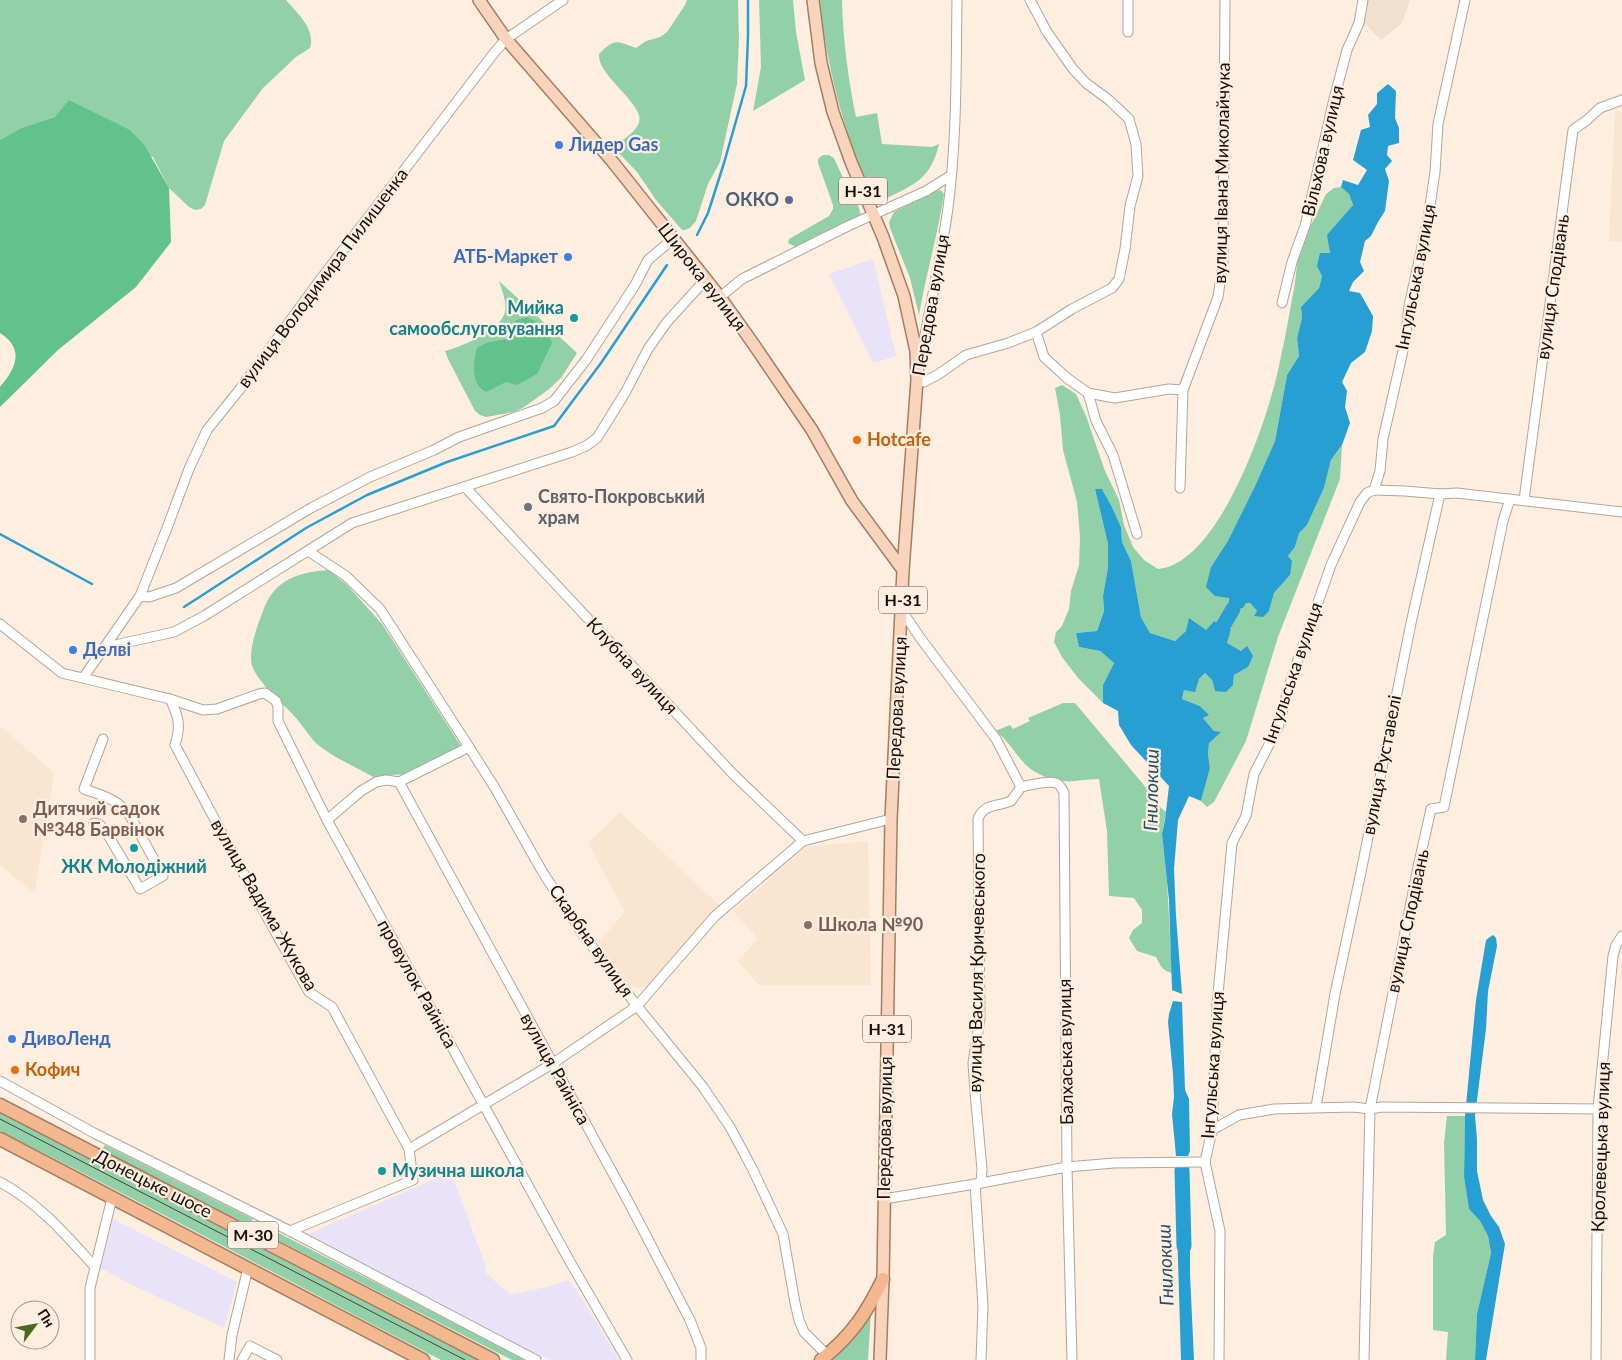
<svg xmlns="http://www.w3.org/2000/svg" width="1622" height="1360" font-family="Lato,sans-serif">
<rect width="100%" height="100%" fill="#fdeee0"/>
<!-- commercial -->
<g fill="#e8e3f9">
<path d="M873,259L896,356L873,363L829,274Z"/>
<path d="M451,1172L486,1267V1273L510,1295L551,1286L568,1280L576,1289L619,1360H552L544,1356L540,1360L341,1257L343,1252L308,1234Z"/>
<path d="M113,1219L237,1282L224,1328L126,1282L101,1268Z"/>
</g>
<!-- industrial -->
<path fill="#f1e0ce" d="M1367,0H1410L1402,23L1381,40L1364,23Z"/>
<!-- built -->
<g fill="#f9e5d0">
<path d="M1615,111L1622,112V242L1609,241Z"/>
<path d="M0,726L54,773L35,889L31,891L0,865Z"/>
<path d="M620,812L720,906L651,986L636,988L620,980L596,945L625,912L588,843Z"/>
<path d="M868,841L871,985H759L738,961L758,939L733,911L806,847Z"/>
</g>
<!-- green -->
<g fill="#92d1a8" fill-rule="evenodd">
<path d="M0,0H286C297,13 316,29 310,48L296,57L263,88L224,141L205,205L201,209L195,210L189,207L169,188L153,157L55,117L21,128L0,140Z"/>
<path d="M687,0H738L739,39L737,84L720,162L708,184L696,221L690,228L685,230H682L656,200L637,172L615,149C620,139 635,134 639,123C646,105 597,76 599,54C615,38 616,41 636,48L646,41L660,37L667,32L685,5Z"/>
<path d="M759,0H793L796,32L805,80L753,111L761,67Z"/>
<path d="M820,0H842C843,39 848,78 856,117L877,113L882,144L932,147L939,144C931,178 916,184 887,198L869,192C844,130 826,66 820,0Z"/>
<path d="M823,155H829L834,158L843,178L855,196L861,215C851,228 843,225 829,230C818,234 807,241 796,247L788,243L789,239L829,216L833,209V205L818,163V159Z"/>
<path d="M1341,187L1349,194L1353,205L1328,235L1330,253H1321L1322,276L1319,288L1301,307L1302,318L1297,338L1299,356L1287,375L1275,441L1255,486L1228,542L1211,567L1229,598L1250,603L1257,611H1269L1274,593L1290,575L1288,556L1295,547L1299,532L1307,525L1324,488L1331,460L1342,445L1340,479L1278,637L1246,741L1214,802L1207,807L1201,801L1210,768L1208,754L1209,743L1214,731L1203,718L1208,715L1200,706L1182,699L1184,690L1199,679L1205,673L1212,680L1215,691L1233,685L1234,675L1248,667L1241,651L1226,643L1231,629L1214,621L1206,630L1186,631L1175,641L1150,633L1141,617L1131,561L1122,542L1121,527L1112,507L1102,489H1095L1108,544V567L1103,596L1104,611L1097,631L1076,633L1079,647L1100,651L1114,663L1103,685V703L1078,678L1062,657L1054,642L1056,632L1062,626L1069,609L1071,591L1079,565L1080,537L1077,502L1063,450L1060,415L1055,388L1062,385L1076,394L1086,416L1105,471L1119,500L1124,525L1133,547L1144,560L1158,569C1220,564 1270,414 1280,361C1286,335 1290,309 1295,283C1296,273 1297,262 1300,253C1305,234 1318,212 1326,194L1334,188Z"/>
<path d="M938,190H941L944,194C938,234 926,274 919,315L910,278L890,228L889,222L894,212Z"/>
<path d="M499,281L577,353L561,378L548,390L524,407L514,412L486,417L480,415L475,411L448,359L445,351C461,347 501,330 505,312C507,302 502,291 499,281ZM527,317L475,379L488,342L505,339L510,336C512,321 512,320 527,317Z"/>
<path d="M329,570L348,586L382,624L461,746L408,774L391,775L377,779C358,768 336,759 318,745C310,738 304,727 296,718C284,704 251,678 251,659C251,643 257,626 263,611C274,579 299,572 329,570Z"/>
<path d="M1063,703H1075L1143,784L1161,808L1166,812L1162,834L1167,881L1172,973C1162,971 1160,965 1156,957L1137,951L1129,938L1133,930L1142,923V910L1134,898L1109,896L1107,831L1099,779C1090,779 1083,780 1075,781C1058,783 1040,777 1027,766C1015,755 1010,741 995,731L1010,725L1013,729L1030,721L1028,718Z"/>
<path d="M0,1112L65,1146L478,1360H441C294,1284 148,1205 0,1131Z"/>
<path d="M1447,1116H1465L1464,1177L1469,1209L1480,1221L1488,1236L1491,1253L1477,1314L1475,1360H1446L1448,1332L1433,1330V1256L1435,1242L1446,1235L1444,1143Z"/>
<path d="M105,1145L253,1219L249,1225L101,1151Z"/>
<path d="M261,1224L527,1360H512L258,1230Z"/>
<path d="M871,1312L868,1360H832L858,1333Z"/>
</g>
<!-- forest -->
<g fill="#61c389">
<path d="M69,100L130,130L145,146L169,188L171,242L136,287L58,350L0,407V387C16,368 25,349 0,333V140L21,128L55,117Z"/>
<path d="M527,317C540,323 548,330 552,343L537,374L517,385L506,382L486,392C470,384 473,362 477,348L488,342L505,339L510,336C512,321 512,320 527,317Z"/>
</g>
<!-- water -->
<g fill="#289fd3">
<path d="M1388,84L1396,91L1395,118L1399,128V143L1388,146L1387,155L1392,161L1385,169L1389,181L1385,211L1378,222L1371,236L1365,241L1360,262L1364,271L1353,282L1349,291L1360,293L1373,316L1372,331L1365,352L1351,363L1342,382L1347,391L1345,407L1350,423L1342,445L1331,460L1324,488L1307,525L1299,533L1295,547L1288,556L1292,561L1290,575L1274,593L1269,611L1263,617L1254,616L1257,611L1250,603H1246L1243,608L1233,609L1229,606V598L1215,596L1206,587L1211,567L1228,541L1255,486L1275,441L1287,375L1299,356L1297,338L1302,318L1301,307L1319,288L1322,276L1317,266L1320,253H1330L1327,235L1353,205L1349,194L1341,187L1343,180L1358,185L1367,170L1353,160L1361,130L1370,127L1368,115L1377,104V93Z"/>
<path d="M1095,489H1102L1112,507L1121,527L1122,542L1131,561L1141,617L1150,633L1175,641L1186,631L1189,618L1206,630L1214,621L1231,629L1227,643L1241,651L1247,646L1253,656L1248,667L1234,675L1233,685L1226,692L1215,691L1212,680L1205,673L1199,679L1195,692L1184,690L1182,699L1200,706L1209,715L1203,718L1214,731L1221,732L1209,743L1208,754L1210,768L1201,801L1189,796L1178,820L1174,869L1176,916L1182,994L1172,990L1169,900L1162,834L1165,820L1169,786L1131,745L1119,725L1118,711L1103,703V685L1114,663L1100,651L1079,647L1076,633L1097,631L1104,611L1103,596L1108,567V544Z"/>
<path d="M1493,935L1496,938L1497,946L1488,991L1486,1029L1475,1116L1477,1139V1171L1483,1200L1491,1216L1499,1227L1505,1244L1486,1360H1475L1477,1314L1491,1253L1488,1236L1480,1221L1469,1209L1464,1177L1465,1116L1476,1000L1486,940Z"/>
<path d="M1173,1001L1182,1002L1185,1090L1189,1099L1190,1151L1188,1156H1176L1172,1114L1174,1097L1173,1074L1168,1022L1169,1014Z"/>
<path d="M1190,1226V1274L1194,1360H1181L1177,1227Z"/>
</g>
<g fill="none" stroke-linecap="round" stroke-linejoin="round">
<!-- stream -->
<g stroke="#289fd3" stroke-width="2.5">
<path d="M697,235L708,213L724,163L746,86L748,36V0"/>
<path d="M0,534L92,584"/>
<path d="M184,607L306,528L367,495L447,462L554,426L601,363L667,265"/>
</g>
<!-- river -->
<g stroke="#289fd3" stroke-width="15">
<path d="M1210,640L1223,626L1233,609"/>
<path d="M1182,1170L1184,1246"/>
</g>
<defs>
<g id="minor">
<path d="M957,0C956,69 957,139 948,208C940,266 926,323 917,380L924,382L939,374L966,355L1008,343L1036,332L1072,309L1112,288L1119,279L1125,249L1130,206L1138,176L1136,144L1129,119L1109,100L1086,83L1073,69L1047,32L1030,0"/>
<path d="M1128,0V32"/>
<path d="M720,297L742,279L848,226L926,191L950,176"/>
<path d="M1282,303L1292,262L1305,226L1334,99L1347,50L1359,23L1363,0"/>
<path d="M1036,332L1044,357L1067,378L1088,393L1115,398L1169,389L1183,390"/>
<path d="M1088,393L1096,421L1113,455L1137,534"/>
<path d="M465,487L733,774L803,841"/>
<path d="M1180,488L1183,390L1218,297L1223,263L1225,0"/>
<path d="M1374,490L1405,491L1440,494"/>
<path d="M1524,500L1573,130L1587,120L1600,108L1622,100"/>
<path d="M308,551L346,576L380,609L469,747L495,788L542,871L582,933L637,1006L703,1087L730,1127L753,1170L783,1234L795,1303L799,1320L804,1332L827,1355"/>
<path d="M140,596L149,597L176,588L311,508L370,477L434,450L459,437L542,408L554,401L586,360L635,285L648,260L674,238"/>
<path d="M902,611L921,639L996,739L1021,787"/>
<path d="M0,624L62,673L170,699C179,717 181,726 175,745L268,919L309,992L332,1007L409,1149L413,1180L290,1231"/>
<path d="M106,647L174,632L204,616L352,523L572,452L586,446L597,438L625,393L648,349L667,322L706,279"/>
<path d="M83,678L140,596L167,528L189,469L207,430L240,389L320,280L494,53L506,39L563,0"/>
<path d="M170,699L203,710L217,709L259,694L265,693L276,701L278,707V721L327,820L569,1260L627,1360"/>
<path d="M399,782L628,1201L690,1320L701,1348V1360"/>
<path d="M1021,787C1030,785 1047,780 1056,783C1060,784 1062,789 1064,793L1067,1167L1072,1360"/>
<path d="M327,820L361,791L376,782L386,780L399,782L469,747"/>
<path d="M94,823L100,825L108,835L140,889L163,876L129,814C117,799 101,795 84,789L103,739"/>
<path d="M0,1081L94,1133L290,1231L536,1360"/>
<path d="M1316,1107L1335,994L1361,872L1411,623L1440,494L1457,493L1622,512"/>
<path d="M1212,1130L1239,1115L1274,1109L1353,1107L1370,1109L1382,1107L1598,1109"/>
<path d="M409,1149L552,1064L637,1006L715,916L803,841L891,819"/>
<path d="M0,1182C40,1204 65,1234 95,1267"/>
<path d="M981,1183L982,1169L975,1092L973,1063L980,1019L978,819C984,803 998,807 1011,801L1021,787"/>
<path d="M975,1184L983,1306L981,1360"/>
<path d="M884,1199L981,1183L1067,1167L1114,1163L1205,1162"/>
<path d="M90,1360V1288L112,1198"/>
<path d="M229,1360L232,1335L248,1268"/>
<path d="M242,1360L250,1346L277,1360"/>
<path d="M1219,1360L1220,1231L1205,1162L1212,1130L1217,1005L1232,843L1246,816L1254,774L1278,727L1292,677L1331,565L1360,502L1367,493L1374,490L1380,471L1383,439L1405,342L1409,306L1428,219L1435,172L1438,124L1465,0"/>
<path d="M1364,1360L1370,1109L1418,867L1431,809L1444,807L1503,521L1510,499"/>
<path d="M1596,1360L1598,1109L1613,956L1616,945L1622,936"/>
</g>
<g id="major">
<path d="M479,0L506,39L612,161L720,297L752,342L812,430L852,501L903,570"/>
<path d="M813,0L821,63L833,112L851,162L883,237L904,296L916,351L917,380L903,570L891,819L883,1279L880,1360"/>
</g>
<g id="highway">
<path d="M0,1105L493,1360"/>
<path d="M0,1139L423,1360"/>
<path d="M821,1360C852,1335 866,1314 883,1279"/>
</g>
</defs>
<!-- minor casing -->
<use href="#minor" stroke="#b2a597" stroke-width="11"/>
<!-- major casing -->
<use href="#major" stroke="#a57d62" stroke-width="14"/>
<!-- highway casing -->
<use href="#highway" stroke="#a57d62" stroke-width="15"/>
<!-- minor -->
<use href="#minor" stroke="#fff" stroke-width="9"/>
<!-- major -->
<use href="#major" stroke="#f8d4bc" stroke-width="11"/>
<!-- highway -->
<use href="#highway" stroke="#f3b890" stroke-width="12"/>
<!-- tram -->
<path stroke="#49413b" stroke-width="1" d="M0,1119L465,1360"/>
</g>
<!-- markers -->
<g fill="#3f7fe0" stroke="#fdeee0" stroke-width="2">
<circle cx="559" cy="145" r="5"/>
<circle cx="568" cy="257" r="5"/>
<circle cx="73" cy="650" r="5"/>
<circle cx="12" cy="1039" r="5"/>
</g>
<circle fill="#5c6f8a" stroke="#fdeee0" stroke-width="2" cx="789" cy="200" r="5"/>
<g fill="#0f9aa8" stroke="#fdeee0" stroke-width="2">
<circle cx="574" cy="318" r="5"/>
<circle cx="134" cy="848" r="5"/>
<circle cx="382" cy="1171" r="5"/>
</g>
<g fill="#e8710a" stroke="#fdeee0" stroke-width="2">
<circle cx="857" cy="440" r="5"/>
<circle cx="15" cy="1070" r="5"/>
</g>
<circle fill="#6b7280" stroke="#fdeee0" stroke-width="2" cx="528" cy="507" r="5"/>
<g fill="#8d6e63" stroke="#fdeee0" stroke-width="2">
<circle cx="23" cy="819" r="5"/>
<circle cx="808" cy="925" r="5"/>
</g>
<g text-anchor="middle" stroke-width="4.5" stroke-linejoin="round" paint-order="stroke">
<!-- shield labels -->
<g fill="#fdeee0" stroke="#5b534c" stroke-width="1">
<rect x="839" y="177.5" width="48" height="27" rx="4"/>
<rect x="879" y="586.5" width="48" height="27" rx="4"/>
<rect x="863" y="1015.5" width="48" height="27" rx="4"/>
<rect x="228" y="1221.5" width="50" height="27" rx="4"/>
</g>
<g font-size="16" font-weight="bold" fill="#15100c">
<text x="863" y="197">Н-31</text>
<text x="903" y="606">Н-31</text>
<text x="887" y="1035">Н-31</text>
<text x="253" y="1241">М-30</text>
</g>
<!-- shop labels -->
<g font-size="18" font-weight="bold" fill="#366cbe" stroke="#fdeee0" text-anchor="start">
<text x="569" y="151">Лидер Gas</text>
<text x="558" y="263" text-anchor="end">АТБ-Маркет</text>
<text x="83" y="656">Делві</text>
<text x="22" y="1045">ДивоЛенд</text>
</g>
<!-- street labels -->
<g font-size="18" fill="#15100c" stroke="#fdeee0">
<text transform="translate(1323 151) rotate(-77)" y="6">Вільхова вулиця</text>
<text transform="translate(1222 173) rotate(-89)" y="6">вулиця Івана Миколайчука</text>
<text transform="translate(702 277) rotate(52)" y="6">Широка вулиця</text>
<text transform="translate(1416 277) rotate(-79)" y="6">Інгульська вулиця</text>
<text transform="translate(323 278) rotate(-53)" y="6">вулиця Володимира Пилишенка</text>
<text transform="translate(1553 287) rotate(-82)" y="6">вулиця Сподівань</text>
<text transform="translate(931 305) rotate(-80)" y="6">Передова вулиця</text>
<text transform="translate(632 666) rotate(47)" y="6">Клубна вулиця</text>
<text transform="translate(1293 673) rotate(-71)" y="6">Інгульська вулиця</text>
<text transform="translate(897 708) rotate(-87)" y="6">Передова вулиця</text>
<text transform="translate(1382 765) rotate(-79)" y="6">вулиця Руставелі</text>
<text transform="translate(264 905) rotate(60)" y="6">вулиця Вадима Жукова</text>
<text transform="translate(1408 921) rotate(-78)" y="6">вулиця Сподівань</text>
<text transform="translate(591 941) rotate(55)" y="6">Скарбна вулиця</text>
<text transform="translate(977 973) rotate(-89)" y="6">вулиця Василя Кричевського</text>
<text transform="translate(417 984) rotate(61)" y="6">провулок Райніса</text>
<text transform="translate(1066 1052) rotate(-91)" y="6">Балхаська вулиця</text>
<text transform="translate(1213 1065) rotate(-86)" y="6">Інгульська вулиця</text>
<text transform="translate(555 1069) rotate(61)" y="6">вулиця Райніса</text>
<text transform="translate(885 1128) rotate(-89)" y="6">Передова вулиця</text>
<text transform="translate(1601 1147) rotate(-88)" y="6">Кролевецька вулиця</text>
<text transform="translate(153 1184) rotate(27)" y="6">Донецьке шосе</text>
</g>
<!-- service labels -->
<g font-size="18" font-weight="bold" fill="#4e5e75" stroke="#fdeee0" text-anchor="end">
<text x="779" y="206">ОККО</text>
</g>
<!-- culture labels -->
<g font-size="18" font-weight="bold" fill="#0d838f" stroke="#fdeee0" text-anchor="end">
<text x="564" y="314">Мийка<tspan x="564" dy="21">самообслуговування</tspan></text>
<text x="134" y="873" text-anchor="middle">ЖК Молодіжний</text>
<text x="392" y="1177" text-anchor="start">Музична школа</text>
</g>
<!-- food labels -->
<g font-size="18" font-weight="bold" fill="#c56008" stroke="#fdeee0" text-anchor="start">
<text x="867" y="446">Hotcafe</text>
<text x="25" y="1076">Кофич</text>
</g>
<!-- worship labels -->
<g font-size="18" font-weight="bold" fill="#5b616d" stroke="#fdeee0" text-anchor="start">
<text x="538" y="503">Свято-Покровський<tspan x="538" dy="21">храм</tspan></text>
</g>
<!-- education labels -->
<g font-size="18" font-weight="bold" fill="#785e54" stroke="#fdeee0" text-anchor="start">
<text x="33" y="815">Дитячий садок<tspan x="33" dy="21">№348 Барвінок</tspan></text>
<text x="818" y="931">Школа №90</text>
</g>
<!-- water labels -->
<g font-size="19" font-style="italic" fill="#235067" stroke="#fdeee0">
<text transform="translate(1151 790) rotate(-89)" y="7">Гнилокиш</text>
<text transform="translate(1165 1265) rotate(-92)" y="7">Гнилокиш</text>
</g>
</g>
<!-- north arrow -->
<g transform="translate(35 1325) rotate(58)"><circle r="24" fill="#fdeee0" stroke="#a0958b"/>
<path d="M0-4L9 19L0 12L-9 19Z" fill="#49691e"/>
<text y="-8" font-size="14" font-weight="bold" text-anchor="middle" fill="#15100c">Пн</text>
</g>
</svg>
